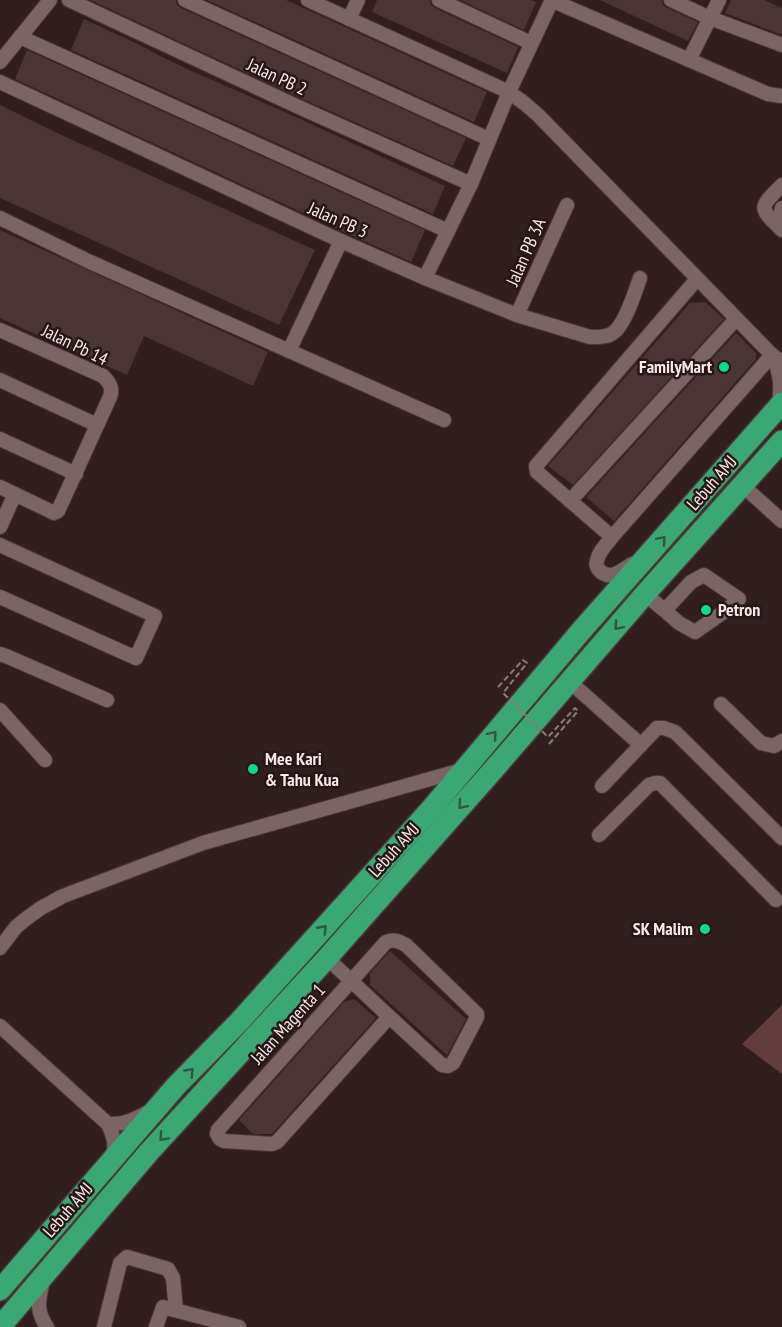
<svg xmlns="http://www.w3.org/2000/svg" width="782" height="1327" font-family="'PT Sans Narrow',sans-serif">
<rect width="100%" height="100%" fill="#321e1f"/>
<!-- green -->
<path fill="#623c3f" d="M782,1005V1074L742,1044Z"/>
<!-- building -->
<g fill="#4a3436">
<path d="M90,0H176L177,5L181,8L466,138L453,166L307,101Z"/>
<path d="M207,0H286L487,92L474,122Z"/>
<path d="M377,0H430L431,5L435,8L518,47L507,73L372,12Z"/>
<path d="M460,0H531L536,2L524,30Z"/>
<path d="M600,0H662L663,5L667,8L698,22L688,41Z"/>
<path d="M731,0H764L782,8V35L725,13Z"/>
<path d="M84,19L150,50V51L185,68L296,117L445,186L433,214L71,50Z"/>
<path d="M27,50L425,230L411,262L346,233L15,79Z"/>
<path d="M0,105L55,132L315,250L279,325L0,198Z"/>
<path d="M0,230L268,352L253,386L144,336L127,375L0,318Z"/>
<path d="M705,302L724,319L573,485L548,466L690,303Z"/>
<path d="M736,333L756,353V359L614,521L587,498V496Z"/>
<path d="M390,951L466,1019L447,1055L370,985V973Z"/>
<path d="M354,999L376,1018L272,1134H253L239,1120L344,1002Z"/>
</g>
<g fill="none" stroke-linecap="round" stroke-linejoin="round">
<defs>
<g id="minor">
<path d="M69,0L303,109L471,184"/>
<path d="M185,0L489,139"/>
<path d="M308,0L509,92L524,103L538,115L772,355L782,362"/>
<path d="M439,0L531,43"/>
<path d="M551,0L768,94L782,96"/>
<path d="M671,0L710,18L782,45"/>
<path d="M349,19L358,0"/>
<path d="M20,37L448,231"/>
<path d="M689,60L719,0"/>
<path d="M0,62L50,0"/>
<path d="M0,82L341,241L425,278L517,315L590,337C598,337 606,338 613,333C625,325 635,292 640,278"/>
<path d="M782,185C759,208 758,207 782,230"/>
<path d="M782,208L780,215L782,220"/>
<path d="M0,218L88,261L444,420"/>
<path d="M425,278L471,184L509,92L552,0"/>
<path d="M517,315L567,205"/>
<path d="M0,330L103,376C110,383 113,388 110,397L58,511L54,513L48,510L0,487"/>
<path d="M289,351L341,241"/>
<path d="M772,355C781,373 782,389 778,408"/>
<path d="M0,380L97,425"/>
<path d="M0,439L76,474"/>
<path d="M742,485L782,521"/>
<path d="M570,501L736,319"/>
<path d="M0,527L15,494"/>
<path d="M612,537L537,472L536,466L697,279"/>
<path d="M0,545L155,616L136,658L0,597"/>
<path d="M632,564C622,570 610,582 599,570C596,566 596,565 597,561C598,552 607,544 612,537L772,355"/>
<path d="M645,594L663,609L667,608L691,582L704,575L739,599L725,611L695,632L679,623L663,609"/>
<path d="M0,654L6,656L107,700"/>
<path d="M569,681L641,745"/>
<path d="M721,704L761,743L774,746L782,741"/>
<path d="M0,710L45,760"/>
<path d="M602,786L657,728H664L675,732L782,838"/>
<path d="M599,835L649,785L655,783H660L776,900"/>
<path d="M0,948L16,927L27,918L41,908L63,896L203,843L462,770"/>
<path d="M327,958C365,994 403,1030 442,1065L448,1066L453,1063L477,1017V1014L406,945C398,941 394,939 386,942L218,1130L217,1134L220,1139L224,1141L272,1144L277,1142L389,1017"/>
<path d="M0,1026L108,1124C113,1135 117,1145 112,1157"/>
<path d="M108,1124C123,1125 134,1120 148,1112"/>
<path d="M43,1281C39,1299 35,1310 47,1327"/>
<path d="M104,1327L120,1263L127,1257L168,1269L173,1278L176,1310"/>
<path d="M156,1327L163,1307L239,1327"/>
</g>
<g id="highway">
<path d="M0,1290L176,1086L238,1023L432,808L581,631L782,403"/>
<path d="M0,1327L149,1152L327,958L494,769L645,594L782,441"/>
</g>
</defs>
<!-- minor casing -->
<use href="#minor" stroke="#4a3a3a" stroke-width="16"/>
<!-- highway casing -->
<use href="#highway" stroke="#4a3a3a" stroke-width="24"/>
<!-- minor -->
<use href="#minor" stroke="#7c6465" stroke-width="14"/>
<!-- highway -->
<use href="#highway" stroke="#3ba873" stroke-width="21"/>
<!-- path-bridge -->
<path stroke="#8b7a7a" stroke-width="2" stroke-dasharray="6 3" stroke-linecap="butt" d="M498,687L523,660L527,663L503,693L548,737L575,708L578,711L549,744"/>
</g>
<!-- one-way arrows -->
<defs><path id="oneway-chevron" d="M-2-3.5L2.5 0L-2 3.5" fill="none" stroke-width="1.6" stroke-linecap="round" stroke-linejoin="round" transform="scale(1.5)"/></defs>
<g stroke="#315740">
<use href="#oneway-chevron" transform="translate(662 540) rotate(-49)"/>
<use href="#oneway-chevron" transform="translate(618 626) rotate(131)"/>
<use href="#oneway-chevron" transform="translate(493 735) rotate(-50)"/>
<use href="#oneway-chevron" transform="translate(462 805) rotate(131)"/>
<use href="#oneway-chevron" transform="translate(323 929) rotate(-48)"/>
<use href="#oneway-chevron" transform="translate(190 1072) rotate(-46)"/>
<use href="#oneway-chevron" transform="translate(163 1137) rotate(133)"/>
</g>
<!-- markers -->
<g fill="#0bd98b" stroke="#281516" stroke-width="2">
<circle cx="724" cy="367" r="6"/>
<circle cx="706" cy="610" r="6"/>
<circle cx="253" cy="769" r="6"/>
<circle cx="705" cy="929" r="6"/>
</g>
<g text-anchor="middle" stroke-width="5" stroke-linejoin="round" paint-order="stroke">
<!-- street labels -->
<g font-size="18" fill="#f7e9e9" stroke="#281516">
<text transform="translate(277 77) rotate(25)" y="6">Jalan PB 2</text>
<text transform="translate(338 220) rotate(24)" y="6">Jalan PB 3</text>
<text transform="translate(526 252) rotate(-66)" y="6">Jalan PB 3A</text>
<text transform="translate(75 345) rotate(26)" y="6">Jalan Pb 14</text>
<text transform="translate(712 483) rotate(-49)" y="6">Lebuh AMJ</text>
<text transform="translate(394 850) rotate(-48)" y="6">Lebuh AMJ</text>
<text transform="translate(288 1024) rotate(-48)" y="6">Jalan Magenta 1</text>
<text transform="translate(68 1210) rotate(-49)" y="6">Lebuh AMJ</text>
</g>
<!-- poi labels -->
<g font-size="18" font-weight="bold" fill="#f7e9e9" stroke="#281516" text-anchor="end">
<text x="712" y="373">FamilyMart</text>
<text x="718" y="616" text-anchor="start">Petron</text>
<text x="265" y="765" text-anchor="start">Mee Kari<tspan x="265" dy="21">&amp; Tahu Kua</tspan></text>
<text x="693" y="935">SK Malim</text>
</g>
</g>
</svg>
